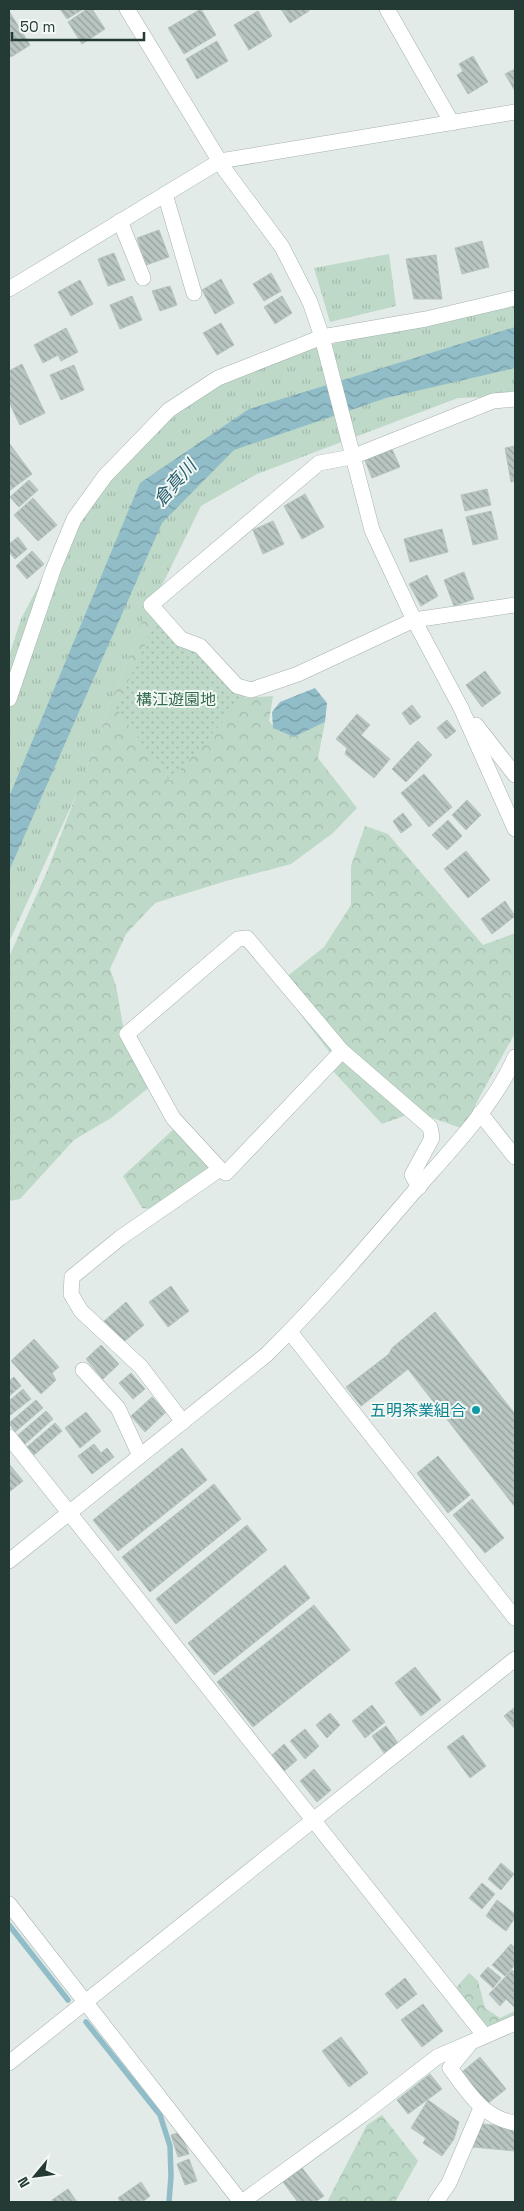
<svg xmlns="http://www.w3.org/2000/svg" width="524" height="2211" font-family="'Space Grotesk','Noto Sans JP',sans-serif">
<defs>
<pattern id="grass-tufts" width="24" height="20" patternUnits="userSpaceOnUse" patternTransform="scale(1.25)"><rect width="24" height="20" fill="#bed9c7"/><path d="M3 7l-1-3M5 7V3M7 7l1-3M15 17l-1-3M17 17v-4M19 17l1-3" fill="none" stroke="#a3bbac"/></pattern>
<pattern id="forest-crowns" width="20" height="18" patternUnits="userSpaceOnUse" patternTransform="scale(1.25)"><rect width="20" height="18" fill="#bed9c7"/><path d="M2 6a3 3 0 1 1 6 0M12 15a3 3 0 1 1 6 0" fill="none" stroke="#a3bbac"/></pattern>
<pattern id="park-dots" width="8" height="8" patternUnits="userSpaceOnUse" patternTransform="scale(1.25)"><rect width="8" height="8" fill="#bed9c7"/><path d="M2 2h.1M6 6h.1" fill="none" stroke="#a3bbac" stroke-width="1.8" stroke-linecap="round"/></pattern>
<pattern id="water-waves" width="16" height="10" patternUnits="userSpaceOnUse" patternTransform="scale(1.25)"><rect width="16" height="10" fill="#91bdc9"/><path d="M0 5q4-4 8 0t8 0" fill="none" stroke="#769ba4"/></pattern>
<pattern id="building-back-hatch" width="6" height="6" patternUnits="userSpaceOnUse" patternTransform="scale(1.25)"><rect width="6" height="6" fill="#b8c5c1"/><path d="M-1 5l2 2M0 0l6 6M5-1l2 2" fill="none" stroke="#95a19e"/></pattern>
</defs>
<rect width="100%" height="100%" fill="#e2ebe8"/>
<!-- grass -->
<g fill="url(#grass-tufts)">
<path d="M389,254L396,306L330,322L314,268Z"/>
<path d="M515,302V396L458,398L257,474L201,506L135,640L77,793L9,942V656L21,619L93,482L172,408L284,355Z"/>
</g>
<!-- forest -->
<g fill="url(#forest-crowns)">
<path d="M146,611L196,647L242,698L273,696L269,721L277,730L296,736L325,722L318,758L357,808L333,833L291,864L226,881L155,903L126,934L110,969L116,986L125,1037L151,1086L111,1118L74,1140L20,1199L9,1201V957L48,869Z"/>
<path d="M365,826L388,834L483,945L515,933V1033L480,1096L464,1129L415,1112L382,1124L332,1070L337,1062L298,1011L280,982L324,947L351,905V866Z"/>
<path d="M177,1126L214,1169L152,1209L142,1208L123,1176Z"/>
<path d="M469,1973L478,1981L485,2008L500,2018L515,2011V2022L484,2035L454,1990Z"/>
<path d="M382,2115L418,2161L395,2202H327L367,2125Z"/>
</g>
<!-- park -->
<path fill="url(#park-dots)" d="M156,621L251,690L170,781L116,708Z"/>
<!-- water -->
<g fill="url(#water-waves)">
<path d="M515,327V368L386,398L234,450L162,523L9,871V797L140,483L249,409Z"/>
<path d="M315,688L327,703L325,722L294,737L273,728L272,712L280,702Z"/>
</g>
<g fill="none" stroke-linecap="round" stroke-linejoin="round">
<!-- stream -->
<g stroke="#91bdc9" stroke-width="5.5">
<path d="M9,1925L68,2000"/>
<path d="M86,2022L160,2115L170,2146L171,2176L169,2202"/>
</g>
</g>
<!-- building -->
<g fill="url(#building-back-hatch)" stroke="#b6c3bf">
<path d="M60,9H83L67,19Z"/>
<path d="M87,9H92L105,29L82,44L68,22Z"/>
<path d="M201,9L216,35L184,54L168,28Z"/>
<path d="M281,9H308L309,11L290,23Z"/>
<path d="M9,11L30,45L11,57L9,55Z"/>
<path d="M258,11L272,36L249,50L234,25Z"/>
<path d="M217,41L228,61L197,79L186,59Z"/>
<path d="M473,56L488,82L468,94L457,75L463,71L459,64Z"/>
<path d="M515,69V91L505,74Z"/>
<path d="M159,230L169,257L146,265L137,238Z"/>
<path d="M482,241L489,267L462,274L455,248Z"/>
<path d="M114,253L125,280L108,286L98,259Z"/>
<path d="M436,255L442,299H414L406,259Z"/>
<path d="M271,273L281,291L264,301L253,284Z"/>
<path d="M221,279L234,303L215,314L202,290Z"/>
<path d="M80,280L93,304L71,316L58,292Z"/>
<path d="M170,286L177,305L160,311L152,291Z"/>
<path d="M132,296L142,320L120,329L110,305Z"/>
<path d="M282,296L292,313L275,324L264,307Z"/>
<path d="M221,323L234,345L217,355L203,333Z"/>
<path d="M66,328L78,352L61,361L58,355L43,363L34,345Z"/>
<path d="M22,364L45,413L20,425L9,402V371Z"/>
<path d="M74,365L84,390L61,400L50,375Z"/>
<path d="M9,443L32,474L9,491Z"/>
<path d="M515,446V481L511,482L505,448Z"/>
<path d="M391,447L400,467L372,478L364,458Z"/>
<path d="M29,480L38,490L19,507L10,497Z"/>
<path d="M487,489L491,505L465,511L461,495Z"/>
<path d="M305,494L324,527L302,539L284,506Z"/>
<path d="M33,498L57,525L38,541L14,515Z"/>
<path d="M491,511L498,539L473,545L466,517Z"/>
<path d="M273,521L284,544L263,554L253,530Z"/>
<path d="M442,529L448,552L410,562L404,539Z"/>
<path d="M18,537L27,549L15,559L9,552V544Z"/>
<path d="M32,551L44,564L27,579L16,566Z"/>
<path d="M464,572L474,599L454,606L444,580Z"/>
<path d="M427,575L438,596L421,606L409,584Z"/>
<path d="M485,671L501,693L482,707L466,685Z"/>
<path d="M412,705L421,717L410,725L402,713Z"/>
<path d="M357,714L370,725L361,735L390,759L374,778L345,754L347,748L336,739Z"/>
<path d="M447,720L456,731L446,739L437,728Z"/>
<path d="M418,741L432,755L406,782L392,769Z"/>
<path d="M424,774L452,807L429,827L401,793Z"/>
<path d="M467,800L481,815L466,830L452,815Z"/>
<path d="M403,813L412,825L401,833L393,821Z"/>
<path d="M448,820L462,836L447,850L432,835Z"/>
<path d="M466,851L490,880L468,898L444,869Z"/>
<path d="M505,901L515,916L492,934L481,919Z"/>
<path d="M171,1286L189,1311L168,1327L149,1302Z"/>
<path d="M126,1302L144,1325L120,1345L102,1323Z"/>
<path d="M435,1312L515,1414V1507L408,1369L361,1406L392,1348Z"/>
<path d="M34,1339L59,1367L52,1373L56,1380L41,1394L11,1361Z"/>
<path d="M101,1345L119,1364L103,1379L86,1359Z"/>
<path d="M389,1354L404,1372L361,1406L346,1387Z"/>
<path d="M131,1373L145,1389L133,1399L119,1383Z"/>
<path d="M14,1377L21,1386L9,1396V1381Z"/>
<path d="M23,1389L31,1399L9,1416V1401Z"/>
<path d="M152,1397L166,1412L145,1432L131,1416Z"/>
<path d="M36,1400L43,1408L15,1432L9,1423Z"/>
<path d="M46,1411L53,1419L25,1444L18,1435Z"/>
<path d="M86,1412L101,1431L80,1448L65,1428Z"/>
<path d="M55,1423L62,1431L34,1455L27,1447Z"/>
<path d="M94,1444L101,1453L107,1448L114,1457L92,1474L78,1456Z"/>
<path d="M182,1448L207,1480L118,1551L93,1520Z"/>
<path d="M438,1456L470,1495L448,1513L417,1473Z"/>
<path d="M9,1464L23,1481L9,1492Z"/>
<path d="M214,1484L241,1519L150,1592L122,1557Z"/>
<path d="M472,1499L504,1538L485,1553L453,1515Z"/>
<path d="M247,1525L267,1550L176,1624L156,1599Z"/>
<path d="M285,1565L310,1598L214,1675L188,1643Z"/>
<path d="M314,1605L350,1650L253,1727L217,1682Z"/>
<path d="M415,1667L441,1700L421,1716L395,1683Z"/>
<path d="M372,1705L385,1722L365,1738L352,1721Z"/>
<path d="M515,1707V1729L504,1716Z"/>
<path d="M330,1713L340,1725L327,1738L316,1725Z"/>
<path d="M386,1726L398,1743L384,1753L372,1736Z"/>
<path d="M305,1729L319,1746L305,1759L290,1741Z"/>
<path d="M463,1735L486,1766L470,1778L447,1747Z"/>
<path d="M284,1744L297,1760L283,1772L270,1757Z"/>
<path d="M314,1769L331,1790L317,1802L300,1781Z"/>
<path d="M501,1863L514,1874L501,1890L488,1879Z"/>
<path d="M482,1883L495,1894L482,1909L469,1898Z"/>
<path d="M497,1900L515,1914V1918L506,1931L486,1916Z"/>
<path d="M511,1944L515,1948V1965L505,1976L492,1965Z"/>
<path d="M488,1967L501,1978L493,1988L480,1976Z"/>
<path d="M512,1970L515,1973V2008L506,1999L500,2006L489,1994Z"/>
<path d="M405,1978L417,1994L397,2009L385,1994Z"/>
<path d="M423,2004L443,2031L422,2047L401,2020Z"/>
<path d="M341,2037L368,2073L349,2087L322,2051Z"/>
<path d="M480,2057L506,2089L487,2104L462,2072Z"/>
<path d="M430,2074L442,2089L408,2114L397,2100Z"/>
<path d="M428,2100L459,2122L454,2139L442,2156L423,2143L426,2138L411,2128Z"/>
<path d="M476,2123L515,2128V2151L473,2147Z"/>
<path d="M181,2132L189,2154L178,2157L171,2135Z"/>
<path d="M189,2159L197,2181L185,2185L177,2164Z"/>
<path d="M302,2168L324,2196L315,2202H298L283,2182Z"/>
<path d="M141,2182L150,2196L142,2202H121L118,2198Z"/>
<path d="M68,2189L77,2202H53L52,2200Z"/>
</g>
<g fill="none" stroke-linecap="round" stroke-linejoin="round">
<defs>
<g id="minor">
<path d="M127,9L225,170L282,247L310,302L322,337L372,530L414,620L461,708L515,829"/>
<path d="M387,9L452,123"/>
<path d="M165,194L194,293"/>
<path d="M120,221L143,278"/>
<path d="M9,289L220,161L515,112"/>
<path d="M515,399L493,401L352,457L319,463L151,605L181,639L200,646L237,686L251,690L298,674L414,620L515,605"/>
<path d="M9,699L53,570L74,519L105,476L169,410L218,378L322,337L426,319L515,298"/>
<path d="M476,725L515,775"/>
<path d="M342,1051L430,1127L432,1138L412,1175L419,1187"/>
<path d="M480,1113L515,1157"/>
<path d="M290,1332L515,1618"/>
<path d="M83,1370L118,1408L140,1456"/>
<path d="M183,1422L141,1367L81,1311L71,1294L72,1277L120,1238L220,1169L226,1173L342,1051L247,938L238,939L127,1034L173,1118L220,1169"/>
<path d="M9,1437L484,2035"/>
<path d="M9,1561L266,1355C318,1304 365,1249 412,1194C447,1154 495,1105 515,1057"/>
<path d="M9,1904L241,2202"/>
<path d="M469,2045L450,2068C468,2092 483,2118 515,2123"/>
<path d="M9,2063L515,1659"/>
<path d="M242,2202L362,2115L437,2057L515,2023"/>
<path d="M436,2202L449,2183L481,2108"/>
</g>
</defs>
<!-- minor casing -->
<use href="#minor" stroke="#a5b2af" stroke-width="16"/>
<!-- minor -->
<use href="#minor" stroke="#fff" stroke-width="15"/>
</g>
<!-- markers -->
<circle fill="#0f9aa8" stroke="#f3f8f5" stroke-width="2" cx="476" cy="1410" r="5"/>
<g text-anchor="middle" stroke-width="4" stroke-linejoin="round" paint-order="stroke">
<!-- park labels -->
<g font-size="16" fill="#336c4d" stroke="#f3f8f5">
<text x="176" y="705">構江遊園地</text>
</g>
<!-- culture labels -->
<g font-size="16" fill="#0d838f" stroke="#f3f8f5" text-anchor="end">
<text x="466" y="1416">五明茶業組合</text>
</g>
<!-- water labels -->
<g font-size="18" font-style="italic" fill="#265e6e" stroke="#f3f8f5">
<text transform="translate(175 483) rotate(-49)" y="6">倉真川</text>
</g>
</g>
<!-- border -->
<rect width="524" height="2211" fill="none" stroke="#243a35" stroke-width="20"/>
<!-- north arrow -->
<g transform="translate(35 2176) rotate(241)" stroke="#f3f8f5" stroke-width="4" paint-order="stroke">
<path d="M0-4L9 19L0 12L-9 19Z" fill="#243a35"/>
<text y="-8" font-size="14" font-weight="bold" text-anchor="middle" fill="#243a35">N</text>
</g>
<!-- scale -->
<path d="M12 32v8h132v-8" fill="none" stroke="#243a35" stroke-width="2.5"/>
<text x="20" y="32" font-size="15" fill="#243a35" stroke="#f3f8f5" stroke-width="4" paint-order="stroke">50 m</text>
</svg>
